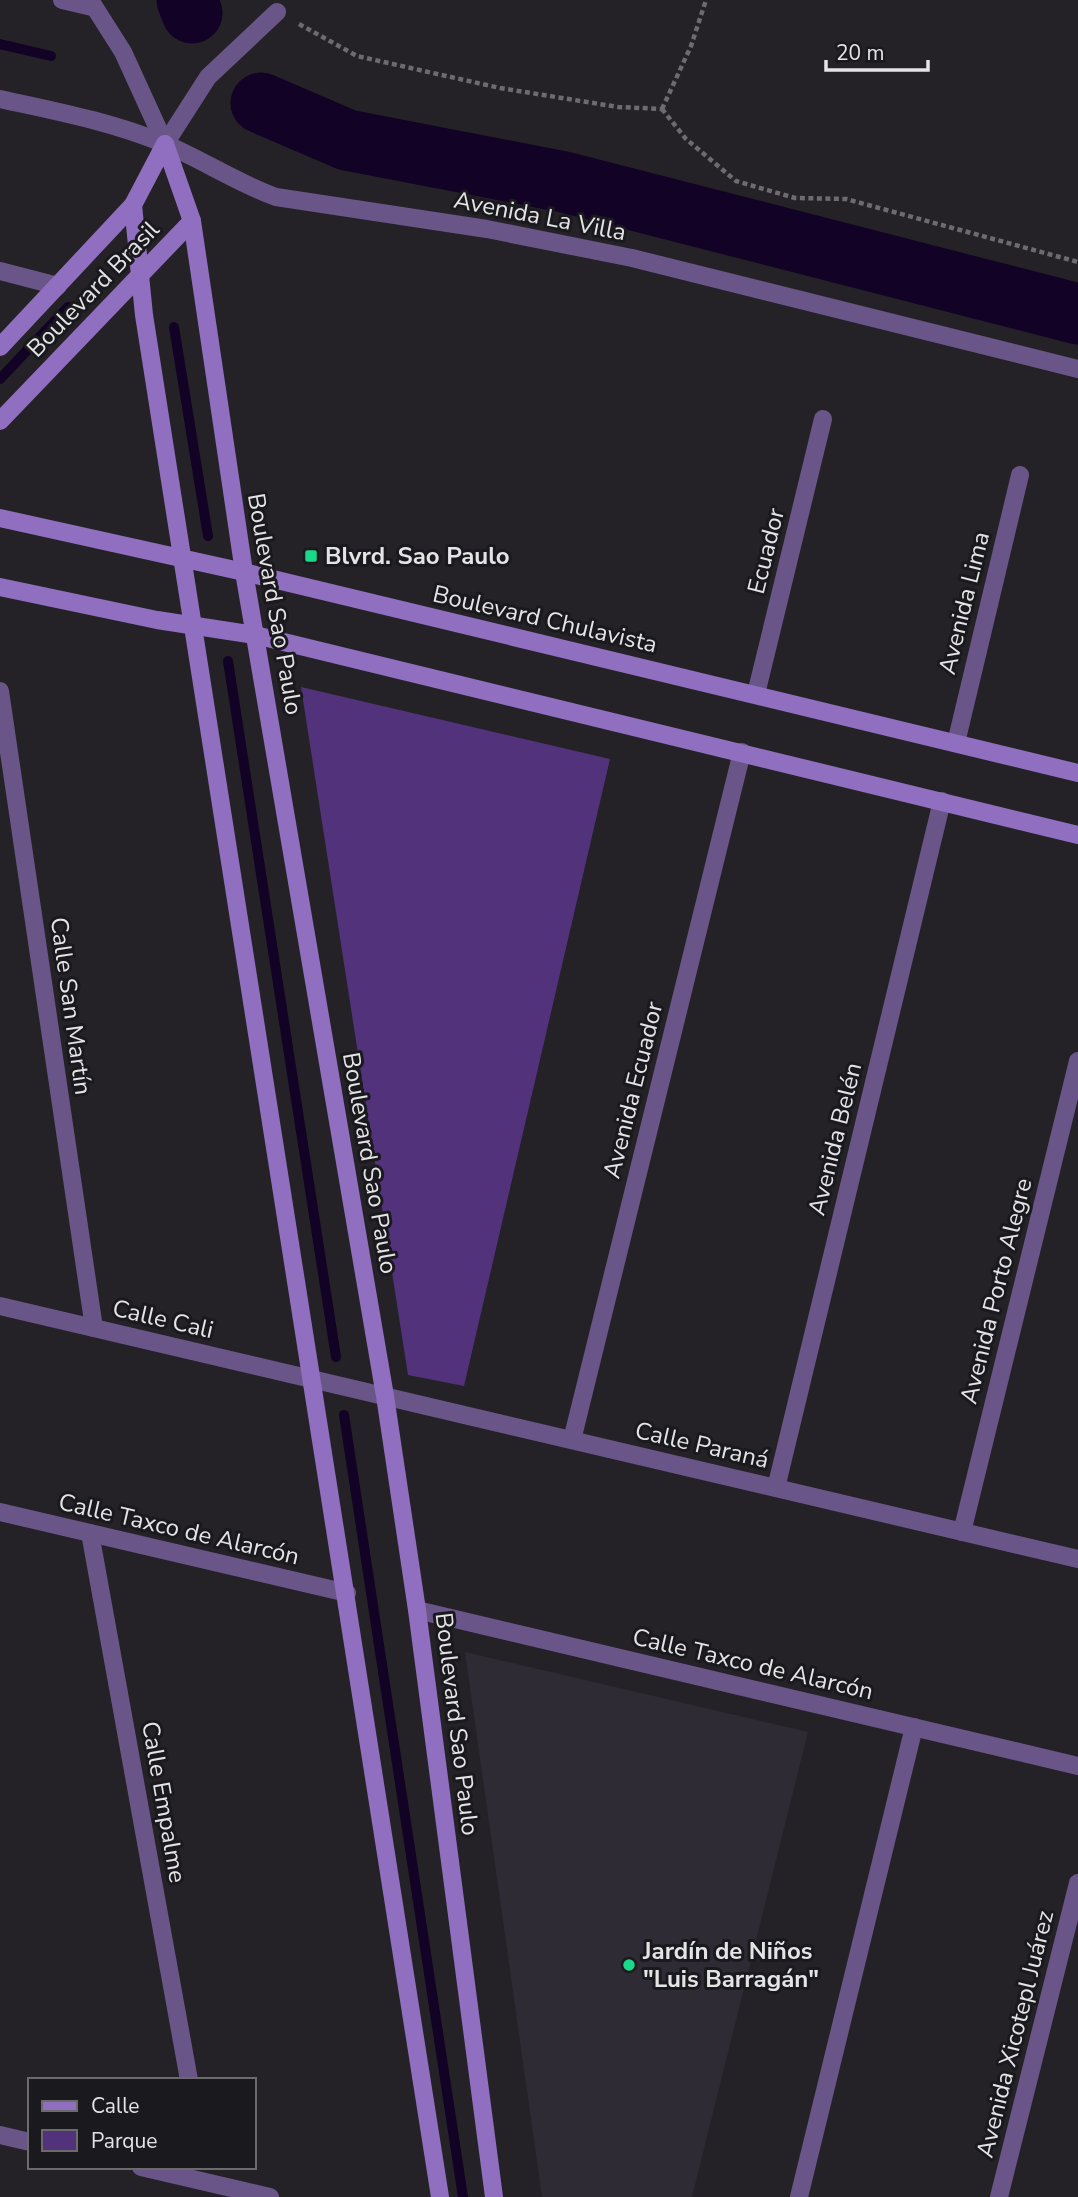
<svg xmlns="http://www.w3.org/2000/svg" width="1078" height="2197" font-family="'Nunito Sans',sans-serif">
<rect width="100%" height="100%" fill="#242227"/>
<!-- built -->
<path fill="#2e2b34" d="M465,1652L808,1732L692,2197H542Z"/>
<!-- green -->
<path fill="#52327b" d="M301,687L610,759L464,1386L408,1375Z"/>
<g fill="none" stroke-linecap="round" stroke-linejoin="round">
<!-- stream -->
<g stroke="#120225" stroke-width="10">
<path d="M0,44L51,56"/>
<path d="M174,327L208,536"/>
<path d="M0,379L68,307"/>
<path d="M228,661L336,1357"/>
<path d="M344,1415L463,2197"/>
</g>
<!-- river -->
<g stroke="#120225" stroke-width="61">
<path d="M187,0L192,13"/>
<path d="M261,103L347,140L564,182L1078,314"/>
</g>
<!-- path -->
<g stroke="#6d6b6f" stroke-width="4.5" stroke-dasharray="5 3.5" stroke-linecap="butt">
<path d="M299,24L357,56L500,88L618,107L662,109"/>
<path d="M662,109L686,139L736,181L795,198L846,199L1078,262"/>
<path d="M662,109L691,46L706,0"/>
</g>
<!-- service -->
<path stroke="#695587" stroke-width="18" d="M165,144L208,77L277,12"/>
<!-- minor -->
<g stroke="#695587" stroke-width="18">
<path d="M62,0L92,7"/>
<path d="M0,271L58,286"/>
<path d="M0,691L94,1328"/>
<path d="M756,694L823,419"/>
<path d="M956,743L1020,475"/>
<path d="M0,1306L1078,1559"/>
<path d="M572,1440L742,752"/>
<path d="M776,1488L942,801"/>
<path d="M0,1512L347,1593"/>
<path d="M962,1532L1078,1061"/>
<path d="M90,1533L189,2080"/>
<path d="M417,1610L1078,1766"/>
<path d="M0,2135L30,2142"/>
<path d="M141,2167L270,2197"/>
<path d="M799,2197L914,1727"/>
<path d="M999,2197L1078,1883"/>
</g>
<!-- tertiary -->
<g stroke="#695587" stroke-width="18">
<path d="M90,0L123,52L165,144"/>
<path d="M0,99C55,111 113,122 165,144C203,160 237,183 276,197L487,229L632,258L1078,369"/>
</g>
<!-- secondary -->
<g stroke="#906fc0" stroke-width="18">
<path d="M165,144L192,221L244,572L385,1396L417,1610L494,2197"/>
<path d="M133,205L144,315L440,2197"/>
<path d="M0,347L133,205L165,144"/>
<path d="M0,421L192,221"/>
<path d="M0,518L244,572L1078,773"/>
<path d="M0,587L157,620L255,635L1078,835"/>
</g>
</g>
<!-- markers -->
<g fill="#17d989" stroke="#1a191d" stroke-width="2.5">
<rect x="304" y="549" width="14" height="14" rx="3.5"/>
<circle cx="629" cy="1965" r="7"/>
</g>
<g text-anchor="middle" stroke-width="6" stroke-linejoin="round" paint-order="stroke">
<!-- street labels -->
<g font-size="24" fill="#e4e3e5" stroke="#1a191d">
<text transform="translate(540 216) rotate(11)" y="8">Avenida La Villa</text>
<text transform="translate(93 289) rotate(-46)" y="8">Boulevard Brasil</text>
<text transform="translate(766 551) rotate(-76)" y="8">Ecuador</text>
<text transform="translate(964 603) rotate(-76)" y="8">Avenida Lima</text>
<text transform="translate(275 604) rotate(80)" y="8">Boulevard Sao Paulo</text>
<text transform="translate(545 619) rotate(13)" y="8">Boulevard Chulavista</text>
<text transform="translate(71 1006) rotate(82)" y="8">Calle San Martín</text>
<text transform="translate(633 1090) rotate(-76)" y="8">Avenida Ecuador</text>
<text transform="translate(835 1139) rotate(-76)" y="8">Avenida Belén</text>
<text transform="translate(370 1163) rotate(80)" y="8">Boulevard Sao Paulo</text>
<text transform="translate(996 1291) rotate(-76)" y="8">Avenida Porto Alegre</text>
<text transform="translate(163 1319) rotate(13)" y="8">Calle Cali</text>
<text transform="translate(702 1445) rotate(13)" y="8">Calle Paraná</text>
<text transform="translate(179 1529) rotate(13)" y="8">Calle Taxco de Alarcón</text>
<text transform="translate(753 1664) rotate(13)" y="8">Calle Taxco de Alarcón</text>
<text transform="translate(457 1724) rotate(83)" y="8">Boulevard Sao Paulo</text>
<text transform="translate(164 1802) rotate(80)" y="8">Calle Empalme</text>
<text transform="translate(1015 2034) rotate(-76)" y="8">Avenida Xicotepl Juárez</text>
</g>
<!-- poi labels -->
<g font-size="24" font-weight="bold" fill="#e4e3e5" stroke="#1a191d" text-anchor="start">
<text x="325" y="564">Blvrd. Sao Paulo</text>
<text x="643" y="1959">Jardín de Niños<tspan x="643" dy="28">"Luis Barragán"</tspan></text>
</g>
</g>
<!-- legend -->
<rect x="28" y="2078" width="228" height="91" fill="#1a191d" stroke="#6b6a6d" stroke-width="2"/>
<rect x="42" y="2101" width="35" height="10" fill="#906fc0" stroke="#6b6a6d" stroke-width="2"/>
<text x="91" y="2113" font-size="21" fill="#e4e3e5">Calle</text>
<rect x="42" y="2130" width="35" height="21" fill="#52327b" stroke="#6b6a6d" stroke-width="2"/>
<text x="91" y="2148" font-size="21" fill="#e4e3e5">Parque</text>
<!-- scale -->
<path d="M826 60v10h102v-10" fill="none" stroke="#e4e3e5" stroke-width="3.5"/>
<text x="836" y="60" font-size="21" fill="#e4e3e5" stroke="#1a191d" stroke-width="5" paint-order="stroke">20 m</text>
</svg>
